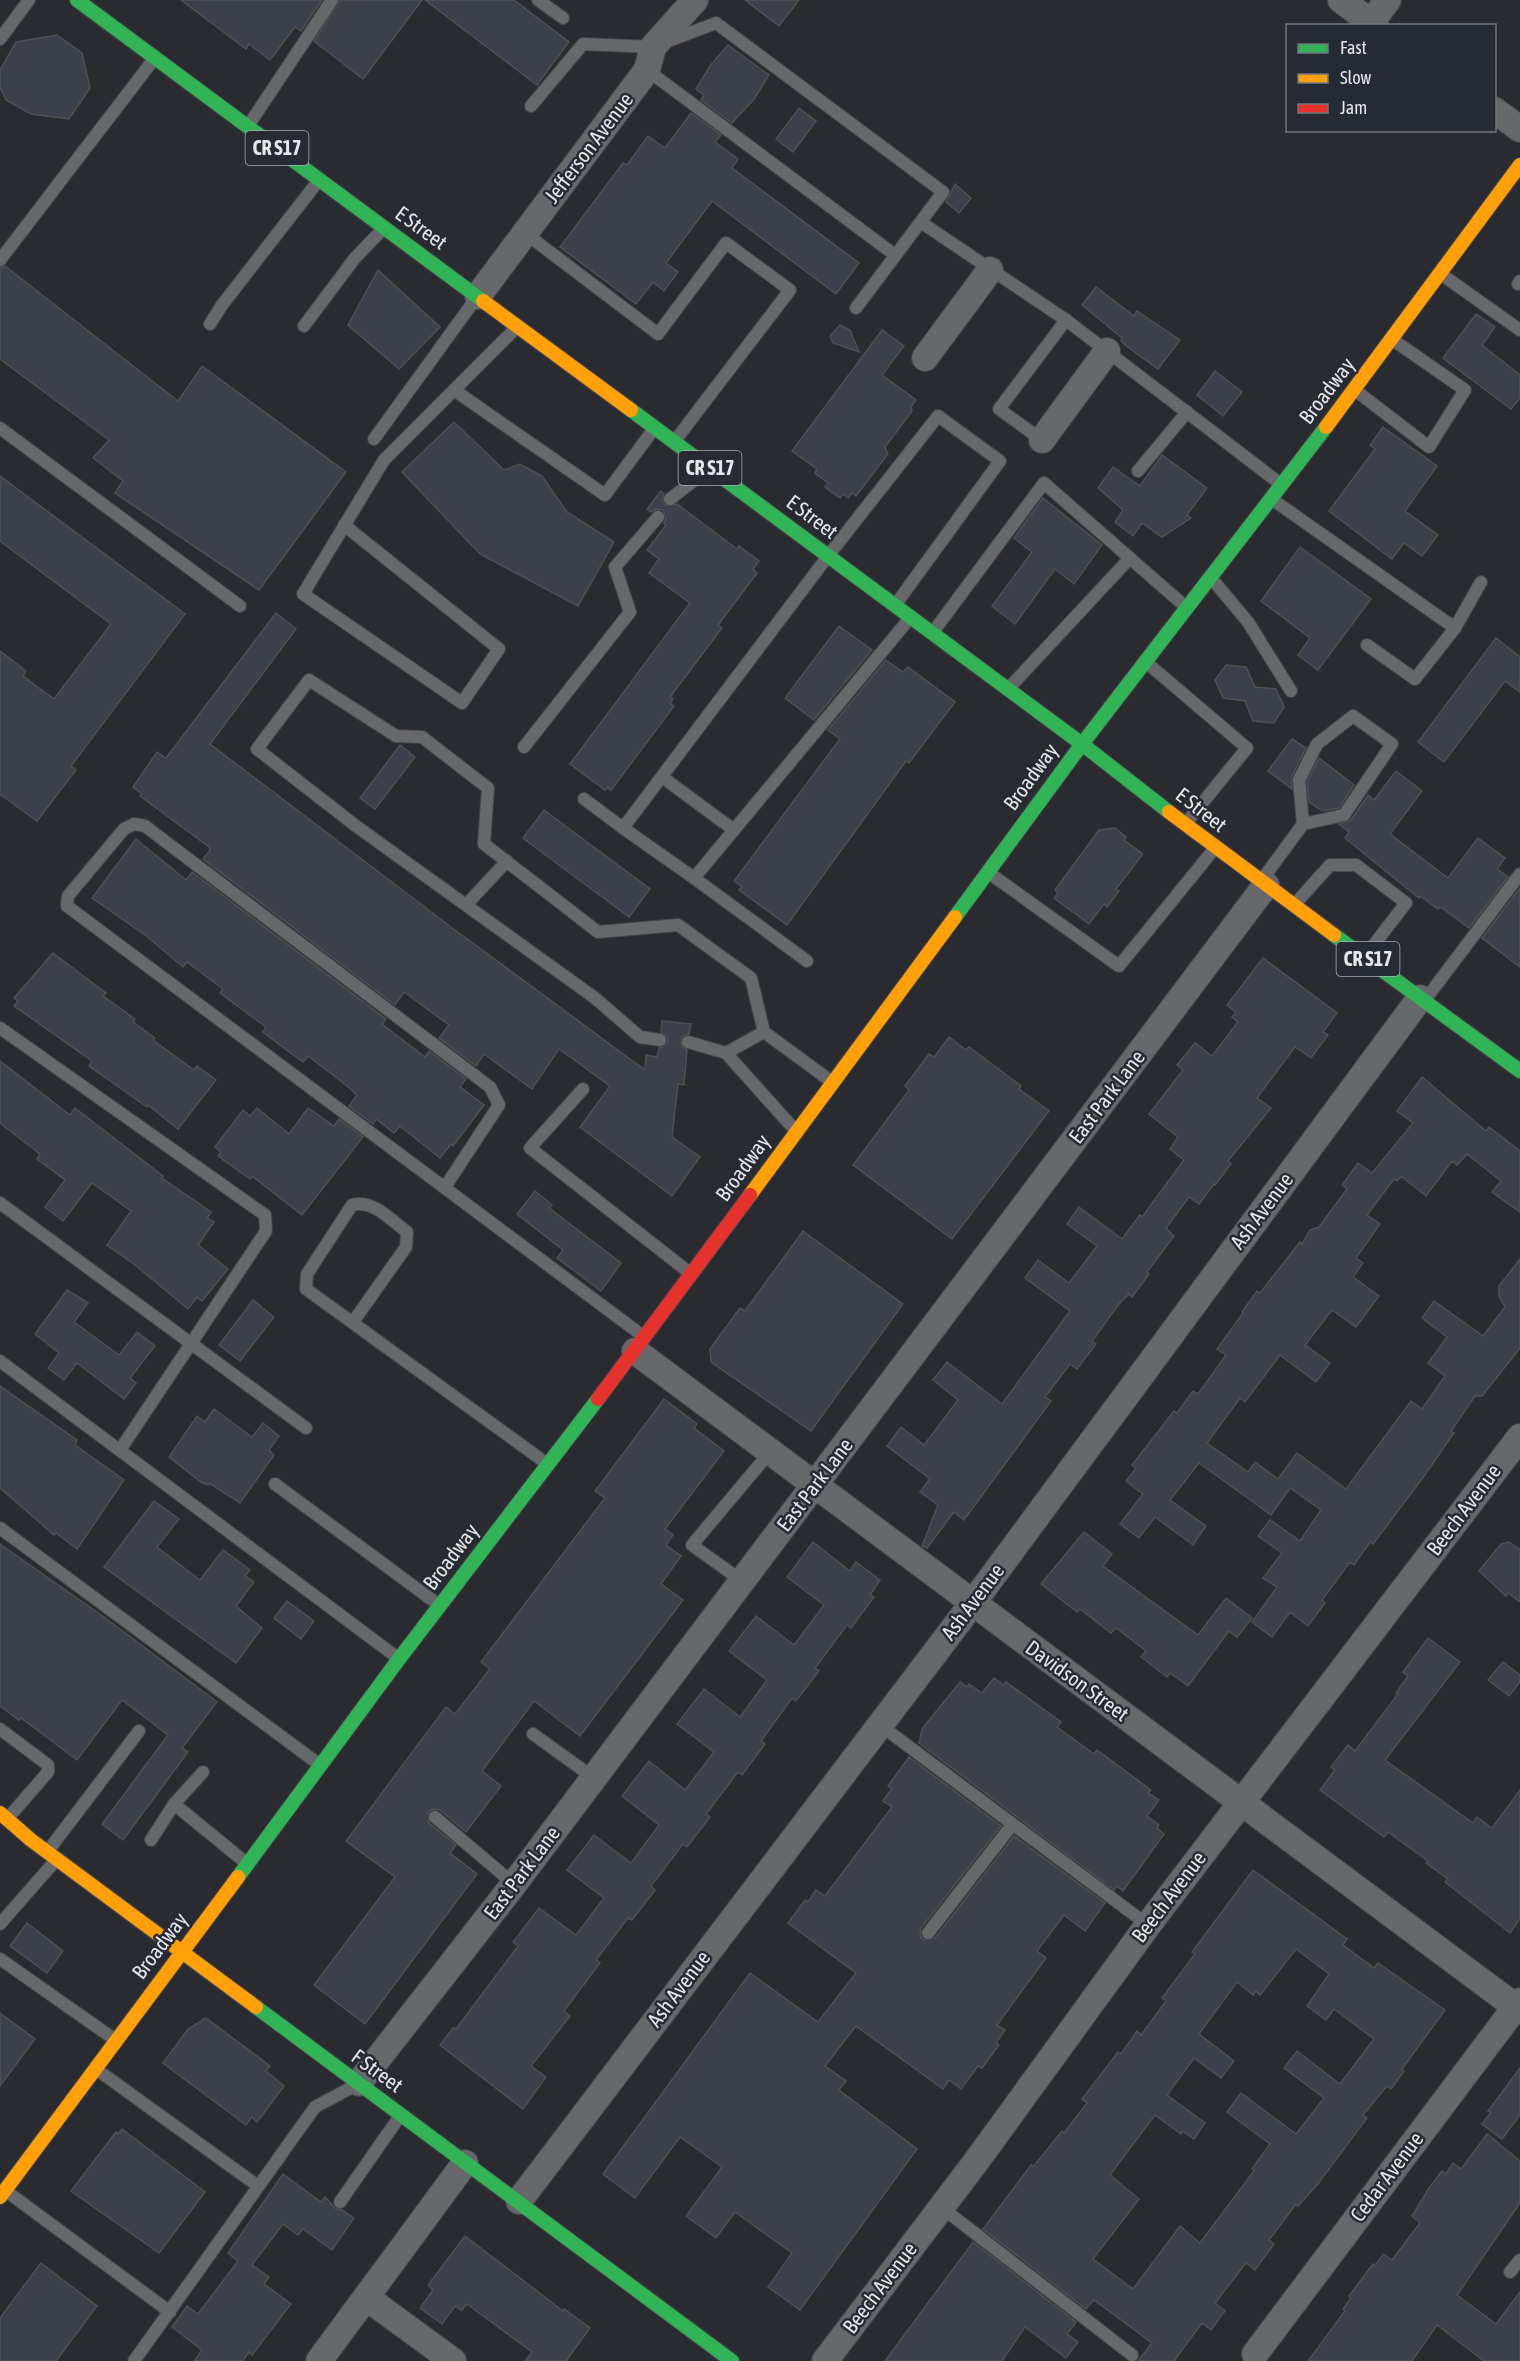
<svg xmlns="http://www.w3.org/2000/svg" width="1520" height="2361" font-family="'Asap Condensed',sans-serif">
<rect width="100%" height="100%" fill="#292b30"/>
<!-- building -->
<g fill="#3c404b" stroke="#4e5054" stroke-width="1.5" fill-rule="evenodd">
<path d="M181,0H322L301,31L295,27L270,60L249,44L246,49Z"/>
<path d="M340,0H422L363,79L314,41Z"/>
<path d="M425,0H514L569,42L537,85Z"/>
<path d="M745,0H799L779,26Z"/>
<path d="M57,35L82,53L90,88L69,119L31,114L6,100L0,87V70L16,42Z"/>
<path d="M728,45L769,75L754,99L732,123L701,100L704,95L696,89L710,66Z"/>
<path d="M799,108L816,121L793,152L776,139Z"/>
<path d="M691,113L721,135L715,142L738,159L732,168L859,263L836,294L712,201L666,263L678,272L664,291L653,282L636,304L560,247L623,163L627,165L648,136L665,148Z"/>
<path d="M955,184L971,198L959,213L946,202Z"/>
<path d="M5,266L178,401L202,366L346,472L259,590L115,493L123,481L93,458L109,440L0,359V268Z"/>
<path d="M378,270L440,327L399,369L348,325Z"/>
<path d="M1096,287L1134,316L1137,311L1180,340L1158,369L1129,348L1121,341L1122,338L1082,305Z"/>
<path d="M1476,314L1495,327L1482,345L1520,375V398L1511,409L1443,358Z"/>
<path d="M840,325L850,330L859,352L833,343L830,336Z"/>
<path d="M882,330L904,346L882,375L916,400L911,407L912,411L885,447L888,454L856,496L852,493L848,498L843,494L840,498L825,487L828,483L815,473L817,469L792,451Z"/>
<path d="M1215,371L1242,392L1223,416L1197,395Z"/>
<path d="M454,422L504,470L520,464L542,476L567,512L614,542L578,606L480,554L402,472Z"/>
<path d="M1383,427L1437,466L1405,511L1438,535L1422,556L1404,543L1392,559L1329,511L1375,449L1370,445Z"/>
<path d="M1162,455L1207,488L1187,515L1191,518L1162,537L1142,523L1133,536L1115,522L1123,510L1098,488L1113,467L1140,486Z"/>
<path d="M0,476L185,614L71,766L76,770L37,821L0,794V651L26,671L23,676L54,699L111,624L0,541Z"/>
<path d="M661,491L664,494L662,501L666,506L677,504L737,549L739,546L759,561L753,569L757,573L718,625L722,628L670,697L673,699L670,704L674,706L611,790L608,787L605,790L570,764L690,603L649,573L659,559L647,550L666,525L664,523L666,518L663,510L656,509L651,512L647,509Z"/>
<path d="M1043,498L1102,545L1074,584L1055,569L1015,624L992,606L1032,552L1014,538Z"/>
<path d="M1300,547L1371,599L1318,670L1298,655L1310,638L1261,601Z"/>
<path d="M276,613L296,629L210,744L455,930L645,1070L646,1055L657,1057L659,1048L664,1047L668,1042L667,1036L661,1032L662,1021L691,1024L689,1034L683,1036L680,1040L682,1047L687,1050L684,1085L678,1084L672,1137L700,1157L672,1196L580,1127L610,1086L559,1049L532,1089L484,1054L476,1066L439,1038L449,1025L404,992L395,1005L203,859L210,850L209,847L140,796L142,794L133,787L157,752L166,758Z"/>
<path d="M839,626L872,650L814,720L785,698Z"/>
<path d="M1496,638L1520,657V692L1505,681L1444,762L1418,742Z"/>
<path d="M886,660L903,672L908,667L955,702L909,763L906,761L787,925L739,890L742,887L734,881L840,739L828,730Z"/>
<path d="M1226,665L1246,667L1255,687L1276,689L1284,707L1274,723L1253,721L1245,701L1223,698L1215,680Z"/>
<path d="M1292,739L1306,748L1292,776V789L1268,771Z"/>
<path d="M400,745L415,757L375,809L360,798Z"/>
<path d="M1319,758L1354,785L1339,808L1322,811L1309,802L1307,782Z"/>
<path d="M1396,771L1422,791L1390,834L1448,878L1478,838L1505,858L1497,869L1508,877L1469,928L1446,911L1440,907L1438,909L1420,896L1419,898L1345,838L1349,832L1339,824L1351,820L1368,795L1374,800Z"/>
<path d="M544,810L650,889L629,917L523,838Z"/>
<path d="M1115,828L1126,837L1124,840L1143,854L1116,889L1119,891L1107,907L1104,904L1089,924L1054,898L1058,893L1055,890L1099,830Z"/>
<path d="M136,839L186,880L192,872L386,1019L382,1024L425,1057L429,1051L466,1079L460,1087L484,1105L453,1146L451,1144L440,1158L400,1126L394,1133L376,1119L373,1124L349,1106L357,1095L346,1085L308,1056L303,1062L281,1046L263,1032L266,1027L220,993L223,989L187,962L183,967L145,935L92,898Z"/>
<path d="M1520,888V967L1482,938Z"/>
<path d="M53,953L106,993L103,996L135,1019L133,1022L155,1038L153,1040L194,1070L197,1066L216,1080L178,1129L148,1105L147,1107L89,1066L92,1061L14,1006L18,1001L14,998Z"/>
<path d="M1263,958L1337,1013L1323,1032L1328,1035L1311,1058L1295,1047L1257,1098L1271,1108L1228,1161L1231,1164L1215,1185L1214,1184L1199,1204L1189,1197L1166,1228L1174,1236L1147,1272L1149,1274L1132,1297L1129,1294L1119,1304L1092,1341L1096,1344L1077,1369L1070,1364L1045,1397L1051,1401L964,1520L954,1512L927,1548L922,1546L938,1505L920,1492L930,1479L887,1446L901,1427L924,1445L958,1400L933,1380L947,1362L1002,1404L1070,1311L1025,1278L1038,1260L1069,1283L1097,1246L1067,1224L1079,1207L1122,1239L1140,1215L1142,1217L1184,1160L1170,1149L1178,1137L1149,1114L1183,1070L1177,1065L1195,1043L1212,1056L1238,1022L1232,1017L1236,1012L1227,1005Z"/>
<path d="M949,1037L966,1050L969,1047L1021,1086L1019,1089L1049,1111L952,1239L853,1165L909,1090L905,1086L929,1054L934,1057Z"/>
<path d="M0,1061L70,1115L75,1108L163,1176L162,1178L211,1212L207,1218L214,1222L198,1245L228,1269L202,1301L197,1297L188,1309L135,1265L107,1245L131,1211L92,1183L63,1221L45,1207L65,1180L37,1159L40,1154L0,1123Z"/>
<path d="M1422,1077L1486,1131L1489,1127L1520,1151V1212L1492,1192L1501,1181L1467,1154L1457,1165L1452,1161L1426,1196L1401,1176L1397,1181L1394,1179L1367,1215L1380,1224L1356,1258L1363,1263L1353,1277L1379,1296L1356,1327L1332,1310L1305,1345L1330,1363L1316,1382L1280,1355L1245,1402L1240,1398L1207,1443L1248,1472L1255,1462L1278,1479L1297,1453L1346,1489L1411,1401L1422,1409L1445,1376L1428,1363L1447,1337L1422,1318L1434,1301L1483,1336L1505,1307L1499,1296V1286L1520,1259V1348L1482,1396H1475L1451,1431L1454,1433L1422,1479L1373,1544L1370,1542L1354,1565L1350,1562L1322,1600L1325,1603L1308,1626L1290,1612L1272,1637L1252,1622L1277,1587L1263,1578L1282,1553L1258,1536L1270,1520L1300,1541L1321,1510L1290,1488L1271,1515L1199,1463L1170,1500L1206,1526L1193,1545L1155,1517L1139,1538L1120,1524L1143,1494L1126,1481L1136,1468L1132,1465L1174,1411L1177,1413L1193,1391L1198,1394L1226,1355L1217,1349L1243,1313L1242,1312L1257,1291L1260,1293L1300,1242L1302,1244L1310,1230L1319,1227L1347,1189L1342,1185L1358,1163L1372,1173L1413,1123L1397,1111Z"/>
<path d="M257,1108L289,1134L308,1108L334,1126L339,1119L363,1137L302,1215L252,1176L250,1179L218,1156L221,1152L215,1147L243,1110L250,1116Z"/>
<path d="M535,1191L552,1205L549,1208L621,1263L601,1291L557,1258L563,1250L517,1214Z"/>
<path d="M803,1231L903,1304L811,1431L711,1362L710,1349L740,1308L745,1311Z"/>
<path d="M67,1290L88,1303L74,1322L119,1355L137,1332L155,1346L130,1378L136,1383L124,1399L77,1363L64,1380L48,1368L59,1353L35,1334Z"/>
<path d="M253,1300L274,1317L240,1361L219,1345Z"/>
<path d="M0,1386L77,1440L75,1445L124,1480L77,1549L56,1533L54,1535L0,1488Z"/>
<path d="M664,1399L697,1424L694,1428L724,1451L665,1529L673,1535L666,1545L681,1556L661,1584L683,1600L580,1736L534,1701L482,1771L501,1786L466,1832L440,1810L433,1809L428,1812L429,1823L456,1845L450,1853L477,1874L365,2024L314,1985L395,1877L346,1841L446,1707L455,1714L490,1669L481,1662L605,1498L595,1491Z"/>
<path d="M214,1409L252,1437L263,1423L279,1436L269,1450L274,1455L240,1503L209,1483L208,1485L201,1482L169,1457L197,1416L205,1422Z"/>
<path d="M154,1501L179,1519L157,1547L200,1580L223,1550L250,1570L245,1576L254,1582L236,1606L262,1628L236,1663L104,1567Z"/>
<path d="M1084,1532L1112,1554L1103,1566L1198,1635L1226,1598L1252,1618L1237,1637L1229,1631L1188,1686L1170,1673L1167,1677L1141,1657L1146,1651L1116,1628L1111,1633L1080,1609L1077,1612L1041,1584Z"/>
<path d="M813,1542L850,1571L856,1562L880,1580L870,1595L874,1597L851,1628L847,1625L815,1668L819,1671L796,1701L792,1698L761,1741L765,1744L742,1775L738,1772L706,1814L710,1817L687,1847L683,1844L651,1886L655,1890L632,1920L628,1918L596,1960L600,1963L564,2011L570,2016L531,2066L546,2077L523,2109L440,2045L453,2028L456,2029L518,1946L513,1942L539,1908L576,1935L604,1898L567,1870L594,1835L631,1863L659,1825L622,1796L649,1761L685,1790L714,1752L677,1724L704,1689L740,1717L767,1680L729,1651L756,1616L794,1645L824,1605L787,1577Z"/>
<path d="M1509,1542L1520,1550V1602L1508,1593L1506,1596L1479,1571L1501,1544Z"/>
<path d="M0,1544L104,1617L217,1702L182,1748L188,1752L123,1840L102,1824L168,1735L122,1700L77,1760L21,1718L19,1720L0,1706Z"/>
<path d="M287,1601L314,1621L301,1639L274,1618Z"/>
<path d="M1428,1638L1460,1662L1385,1760L1473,1823L1477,1817L1492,1828L1520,1790V1919L1510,1933L1445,1882L1448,1879L1426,1863L1428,1861L1388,1832L1384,1837L1320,1790L1335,1770L1331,1767L1348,1745L1355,1751L1398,1694L1396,1693L1408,1676L1403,1672Z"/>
<path d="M1503,1662L1520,1675V1682L1509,1696L1488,1680Z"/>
<path d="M994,1678L1004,1685L1006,1682L1061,1722L1057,1727L1094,1754L1097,1750L1151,1790L1148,1793L1159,1800L1147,1816L1159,1825L1157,1828L1164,1834L1123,1891L1117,1886L1114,1890L919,1743L922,1729L960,1682L967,1687L969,1684L982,1693Z"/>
<path d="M909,1757L1001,1826L921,1928L920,1936L923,1940L935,1938L1014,1836L1105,1903L1085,1931L1064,1915L1037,1951L1046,1958L997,2025L1005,2030L996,2043L999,2045L982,2068L978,2066L961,2089L949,2080L943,2089L856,2026L825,2066L846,2081L839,2090L917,2149L800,2310L768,2287L792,2253L735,2212L716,2238L686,2216L722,2167L680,2137L635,2198L603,2174L750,1973L818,2022L856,1973L788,1923L805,1900L808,1902L816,1890L825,1896L892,1807L883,1801L892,1788L888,1786Z"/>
<path d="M1253,1870L1347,1939L1343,1945L1374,1968L1378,1963L1445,2010L1402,2069L1404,2071L1391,2089L1387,2086L1363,2115L1367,2118L1317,2185L1298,2206L1296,2204L1269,2240L1274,2244L1255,2270L1246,2263L1215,2303L1225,2311L1211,2330L1202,2323L1174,2361H1138L1152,2343L1094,2300L1086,2309L983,2229L1031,2165L1033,2167L1062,2131L1064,2133L1087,2103L1082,2099L1118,2052L1121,2054L1137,2031L1141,2035L1166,2001L1162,1998L1195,1954L1192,1952ZM1296,1949L1329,1974L1307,2006L1326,2020L1334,2009L1374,2039L1340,2084L1297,2051L1284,2068L1324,2098L1296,2134L1241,2093L1227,2112L1270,2144L1252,2169L1254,2171L1200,2243L1180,2226L1133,2289L1093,2259L1139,2199L1110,2175L1155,2115L1181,2134L1182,2131L1194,2139L1205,2123L1167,2095L1194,2058L1221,2078L1234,2061L1199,2034L1237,1982L1253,1995L1256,1991L1260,1995Z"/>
<path d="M27,1923L63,1951L47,1973L10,1946Z"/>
<path d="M0,2013L35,2039L0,2086Z"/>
<path d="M206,2018L270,2066L266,2071L284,2086L257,2122L252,2117L246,2125L163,2063L188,2029Z"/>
<path d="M1520,2068V2115L1502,2139L1482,2124L1491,2112L1488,2111Z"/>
<path d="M122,2129L205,2192L159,2253L71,2191L116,2132L118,2134Z"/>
<path d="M1487,2134L1520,2161V2203L1457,2295L1496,2324L1520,2292V2361H1484L1437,2325L1412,2361H1308L1345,2311L1343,2309L1351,2298L1349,2296L1373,2264L1375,2266L1383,2254L1392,2260L1420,2223L1412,2216L1429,2188L1442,2171L1446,2174L1453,2163L1461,2169Z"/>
<path d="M283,2174L321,2202L325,2197L335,2208L342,2210L354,2218L332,2250L303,2229L298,2235L283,2224L252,2265L269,2277L264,2284L291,2304L252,2355L249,2352L243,2361H194L202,2350L172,2327L187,2306L198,2314L238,2261L228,2253Z"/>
<path d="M465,2236L563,2311L564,2309L590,2328L566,2361H525L532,2352L467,2304L462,2310L455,2306L442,2324L420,2308L433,2290L428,2285Z"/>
<path d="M973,2242L1076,2322L1067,2334L1078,2342L1066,2358L1025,2327L1002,2361H885Z"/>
<path d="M41,2263L97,2306L56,2361H0V2318Z"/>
</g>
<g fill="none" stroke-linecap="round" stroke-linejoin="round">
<defs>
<g id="lane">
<path d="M538,0L563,18"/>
<path d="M0,39L29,0"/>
<path d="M647,70L895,255"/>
<path d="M531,106L583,44L653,47L716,23L943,192L856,308"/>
<path d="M248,126L332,0"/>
<path d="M922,223L1066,320L1282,485"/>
<path d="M525,233L658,334L726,243L790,290L674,442"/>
<path d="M0,260L154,59"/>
<path d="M1441,274L1520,330"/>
<path d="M1518,284L1520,281"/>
<path d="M210,324L222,305L319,180"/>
<path d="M304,326L355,258L384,228"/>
<path d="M454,390L605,495L653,430"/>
<path d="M1355,390L1429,447L1465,390L1393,340"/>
<path d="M0,428L240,606"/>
<path d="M374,439L477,297"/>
<path d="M1042,440L999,409L1066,320"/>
<path d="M1138,471L1187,412"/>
<path d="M670,499L709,469"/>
<path d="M1273,500L1455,628L1481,582"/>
<path d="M344,525L499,649L462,703L303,594L384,460L517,327"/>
<path d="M1212,579L1248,622L1291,691"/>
<path d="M933,632L1044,483L1187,608"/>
<path d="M1367,645L1415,679L1455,628"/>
<path d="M1147,663L1247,748L1186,823"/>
<path d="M1008,689L1130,558"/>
<path d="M524,747L630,612L615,567L658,517"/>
<path d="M662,777L734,830"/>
<path d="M584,799L623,828L828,556L938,416L1000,461L896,604"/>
<path d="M623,828L694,878L910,618"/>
<path d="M989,873L1119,966L1215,848"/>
<path d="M694,878L807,961"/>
<path d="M1261,881L1303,824L1344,815L1392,744L1353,716L1317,744L1299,780L1303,824"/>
<path d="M1295,904L1330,865H1356L1406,903L1366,955"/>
<path d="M466,905L507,861"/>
<path d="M1425,1000L1520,874"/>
<path d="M0,1028L265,1215L266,1231L120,1450"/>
<path d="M660,1040L640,1037L595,998L356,826L257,749L309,680L396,736L422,737L488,788L484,844L598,932L678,925L751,978L764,1032L832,1082"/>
<path d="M688,1042L726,1053L795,1130"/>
<path d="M726,1053L764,1032"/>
<path d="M583,1089L530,1148L690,1273"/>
<path d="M445,1187L499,1105L490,1087L145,826L134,824L124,829L68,896L67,906L643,1336"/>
<path d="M0,1203L306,1428"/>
<path d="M353,1322L406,1247L407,1232C391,1220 373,1199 352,1205L307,1274L306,1289L546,1463"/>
<path d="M0,1361L398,1658"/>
<path d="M275,1484L439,1605"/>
<path d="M0,1528L320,1765"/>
<path d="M742,1581L692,1545L770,1452"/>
<path d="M880,1725L1148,1925"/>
<path d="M0,1729L48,1765V1772L8,1818"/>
<path d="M533,1734L594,1778"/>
<path d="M174,1804L245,1862"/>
<path d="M435,1817L514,1884"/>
<path d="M151,1840L174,1804L203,1772"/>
<path d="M48,1851L139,1731"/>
<path d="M0,1924L56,1860"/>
<path d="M928,1933L1012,1825"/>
<path d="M0,1959L114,2039"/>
<path d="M96,2069L258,2186"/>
<path d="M6,2191L170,2312"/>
<path d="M340,2202L400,2116"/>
<path d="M941,2207L1132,2355"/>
<path d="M1510,2272L1520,2260"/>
<path d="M134,2361L315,2107L356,2085"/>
</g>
<g id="street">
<path d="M1341,0L1376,26"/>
<path d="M1371,22L1388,0"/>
<path d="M1494,110L1520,129"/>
<path d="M478,296L647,70L653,47L695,0"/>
<path d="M925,358L990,270"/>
<path d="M1042,440L1107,351"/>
<path d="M635,1351L1520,2010"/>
<path d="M359,2083L514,1884L1266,885"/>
<path d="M519,2201L972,1604L1420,998"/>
<path d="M367,2298L453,2361"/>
<path d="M1255,2354L1520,2001"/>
<path d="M319,2361L465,2163"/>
<path d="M825,2361L978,2159L1148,1925L1520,1437"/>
</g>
<g id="fast">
<path d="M77,0L483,301"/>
<path d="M631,410L1082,744L1169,812"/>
<path d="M955,917L1082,744L1326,427"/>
<path d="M1334,935L1520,1071"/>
<path d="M238,1877L399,1659L598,1399"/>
<path d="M256,2007L732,2361"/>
</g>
<g id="slow">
<path d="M483,301L631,410"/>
<path d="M1326,427L1520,165"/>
<path d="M1169,812L1334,935"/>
<path d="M750,1195L955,917"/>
<path d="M0,1813L31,1840L256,2007"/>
<path d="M0,2197L238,1877"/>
</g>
<path id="jam" d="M598,1399L750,1195"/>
</defs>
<!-- lane casing -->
<use href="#lane" stroke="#45464b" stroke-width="14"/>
<!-- street casing -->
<use href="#street" stroke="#45464b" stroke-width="28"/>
<!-- fast casing -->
<use href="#fast" stroke="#45464b" stroke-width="16"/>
<!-- slow casing -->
<use href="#slow" stroke="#45464b" stroke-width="16"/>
<!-- jam casing -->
<use href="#jam" stroke="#45464b" stroke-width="16"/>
<!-- lane -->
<use href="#lane" stroke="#67686c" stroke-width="12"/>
<!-- street -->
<use href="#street" stroke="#67686c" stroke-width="26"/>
<!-- fast -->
<use href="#fast" stroke="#30b455" stroke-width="14"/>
<!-- slow -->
<use href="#slow" stroke="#ff9f0a" stroke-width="14"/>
<!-- jam -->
<use href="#jam" stroke="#e5322d" stroke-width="14"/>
</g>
<g text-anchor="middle" stroke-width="5" stroke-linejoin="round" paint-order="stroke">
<!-- shield labels -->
<g fill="#262a33" stroke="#abaeb5" stroke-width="1.5">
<rect x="245.5" y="131" width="63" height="34" rx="4.5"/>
<rect x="678.5" y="451" width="63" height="34" rx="4.5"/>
<rect x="1336.5" y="942" width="63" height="34" rx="4.5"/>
</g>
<g font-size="20" font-weight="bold" fill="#e4e7ed">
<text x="277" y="155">CR S17</text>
<text x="710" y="475">CR S17</text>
<text x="1368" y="966">CR S17</text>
</g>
<!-- street labels -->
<g font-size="21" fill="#e4e7ed" stroke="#262a33">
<text transform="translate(589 148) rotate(-53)" y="7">Jefferson Avenue</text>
<text transform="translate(421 228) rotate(36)" y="7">E Street</text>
<text transform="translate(1327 391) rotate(-53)" y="7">Broadway</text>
<text transform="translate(812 517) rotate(37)" y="7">E Street</text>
<text transform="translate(1031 777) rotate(-54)" y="7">Broadway</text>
<text transform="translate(1201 810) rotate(38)" y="7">E Street</text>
<text transform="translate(1107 1097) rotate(-53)" y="7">East Park Lane</text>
<text transform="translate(743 1168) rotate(-54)" y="7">Broadway</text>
<text transform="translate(1262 1211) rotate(-53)" y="7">Ash Avenue</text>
<text transform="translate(815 1485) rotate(-53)" y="7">East Park Lane</text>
<text transform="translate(1464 1510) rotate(-53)" y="7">Beech Avenue</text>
<text transform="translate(451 1557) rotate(-53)" y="7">Broadway</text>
<text transform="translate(973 1602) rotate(-53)" y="7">Ash Avenue</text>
<text transform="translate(1077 1681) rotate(36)" y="7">Davidson Street</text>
<text transform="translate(522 1873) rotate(-53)" y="7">East Park Lane</text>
<text transform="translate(1169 1897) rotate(-53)" y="7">Beech Avenue</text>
<text transform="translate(160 1946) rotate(-53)" y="7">Broadway</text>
<text transform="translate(679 1989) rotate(-53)" y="7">Ash Avenue</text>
<text transform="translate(377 2071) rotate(36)" y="7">F Street</text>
<text transform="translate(1387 2177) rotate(-53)" y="7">Cedar Avenue</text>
<text transform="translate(880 2288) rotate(-53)" y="7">Beech Avenue</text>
</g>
</g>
<!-- legend -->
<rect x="1286" y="24" width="210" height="108" fill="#262a33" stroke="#72767d" stroke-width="1.5"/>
<rect x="1298" y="44" width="30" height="9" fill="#30b455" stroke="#72767d" stroke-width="1.5"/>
<text x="1340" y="54" font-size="18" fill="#e4e7ed">Fast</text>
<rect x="1298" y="74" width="30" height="9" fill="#ff9f0a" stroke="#72767d" stroke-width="1.5"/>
<text x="1340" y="84" font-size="18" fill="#e4e7ed">Slow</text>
<rect x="1298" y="104" width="30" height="9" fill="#e5322d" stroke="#72767d" stroke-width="1.5"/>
<text x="1340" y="114" font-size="18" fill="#e4e7ed">Jam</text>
</svg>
